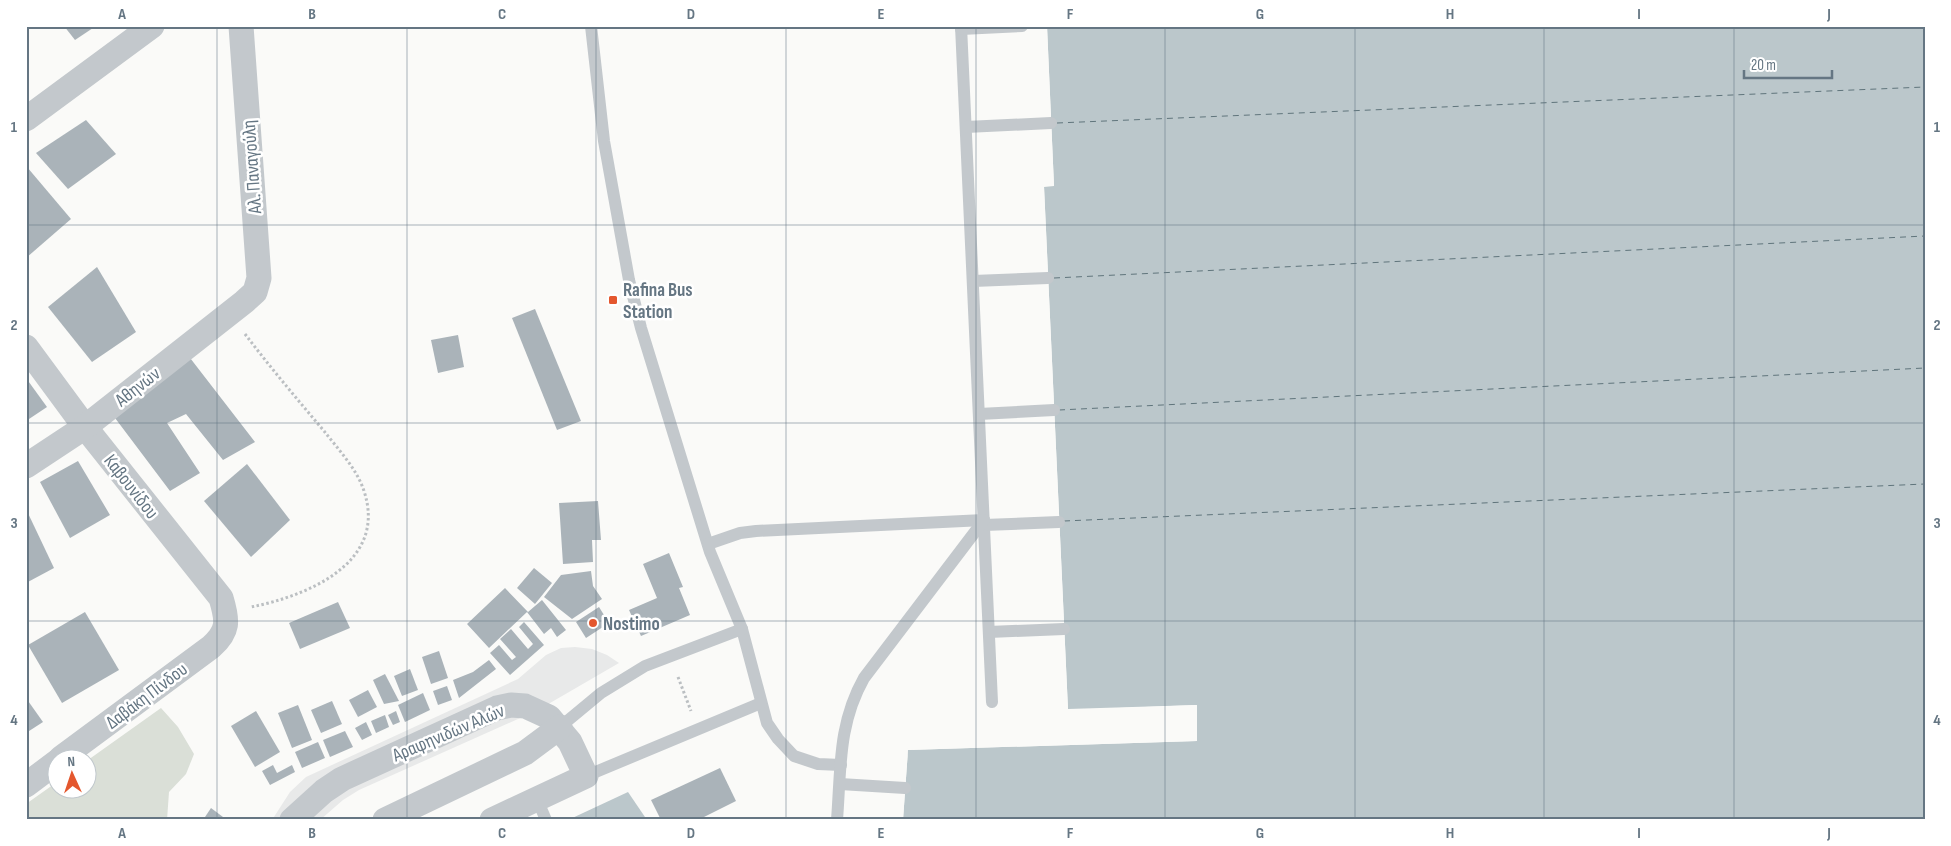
<svg xmlns="http://www.w3.org/2000/svg" width="1951" height="846" font-family="'Sofia Sans Condensed',sans-serif">
<rect width="100%" height="100%" fill="#fafaf8"/>
<!-- built -->
<path fill="#e8e9e9" d="M575,647L592,649L607,655L619,663L538,710L359,790L343,800L320,820H272L290,792L306,777L518,679L546,655L561,648Z"/>
<!-- green -->
<path fill="#dadfd7" d="M161,708L178,727L194,754L186,774L169,792L167,820H26V804L57,782L58,788H88V760Z"/>
<!-- water -->
<g fill="#bbc7cb">
<path d="M1047,26H1925V820H903L908,750L1197,741L1196,705L1068,710L1044,186H1054Z"/>
<path d="M628,792L647,820H568Z"/>
</g>
<!-- pier -->
<path fill="#fafaf8" d="M1044,26H1047L1054,186L1044,187L1068,709L1197,705V741L908,750L903,820H900L908,747L1194,739V707L1068,712L1065,710L1042,187L1043,184H1051Z"/>
<g fill="none" stroke-linecap="round" stroke-linejoin="round">
<!-- ferry -->
<g stroke="#60757c" stroke-width="1" stroke-dasharray="6 5" stroke-linecap="butt">
<path d="M1057,123L1925,87"/>
<path d="M1054,278L1925,236"/>
<path d="M1059,410L1925,368"/>
<path d="M1064,521L1925,484"/>
</g>
</g>
<!-- building -->
<g fill="#aab3b9">
<path d="M64,26H96L75,40Z"/>
<path d="M86,120L116,154L68,189L36,153Z"/>
<path d="M27,167L71,219L26,258V168Z"/>
<path d="M97,267L136,332L92,362L48,307Z"/>
<path d="M535,309L581,421L557,430L512,318Z"/>
<path d="M458,335L464,367L438,373L431,340Z"/>
<path d="M187,354L255,442L223,460L186,414L167,423L200,473L170,491L115,418Z"/>
<path d="M26,378L47,407L26,421Z"/>
<path d="M78,461L110,515L70,538L40,482Z"/>
<path d="M247,464L290,520L251,557L204,501Z"/>
<path d="M598,501L601,540H592L593,562L563,564L559,503Z"/>
<path d="M26,509L54,568L26,583Z"/>
<path d="M669,553L683,587L679,588L690,615L641,636L629,610L657,598L643,564Z"/>
<path d="M534,568L552,583L535,604L517,588Z"/>
<path d="M591,571L593,586L602,599L572,619L544,597L561,575Z"/>
<path d="M505,588L528,612L542,600L566,630L557,637L551,628L544,634L527,612L489,648L467,624Z"/>
<path d="M338,602L350,628L300,649L289,623Z"/>
<path d="M599,607L609,623L586,638L576,622Z"/>
<path d="M85,612L119,670L62,703L28,645Z"/>
<path d="M524,622L544,645L510,675L490,653L499,645L512,660L516,657L500,639L511,629L528,649L533,644L519,627Z"/>
<path d="M439,651L448,678L431,684L422,657Z"/>
<path d="M489,660L496,669L459,698L453,680L473,672Z"/>
<path d="M410,669L418,690L402,696L394,676Z"/>
<path d="M385,674L399,701L384,704L373,680Z"/>
<path d="M447,686L452,700L438,705L433,691Z"/>
<path d="M368,690L377,707L358,717L349,700Z"/>
<path d="M423,693L430,710L405,722L398,705Z"/>
<path d="M26,698L43,722L26,733Z"/>
<path d="M332,701L342,724L321,733L311,710Z"/>
<path d="M298,705L312,740L292,748L278,713Z"/>
<path d="M256,711L280,752L255,767L231,726Z"/>
<path d="M396,711L400,722L393,725L388,715Z"/>
<path d="M385,715L389,727L376,733L371,721Z"/>
<path d="M366,722L372,735L362,740L355,728Z"/>
<path d="M345,731L353,747L330,757L323,740Z"/>
<path d="M318,742L325,758L302,768L295,752Z"/>
<path d="M273,765L277,773L292,765L295,772L270,785L262,771Z"/>
<path d="M720,768L736,801L698,820H661L651,800Z"/>
<path d="M211,808L227,820H203Z"/>
</g>
<g fill="none" stroke-linecap="round" stroke-linejoin="round">
<!-- path -->
<g stroke="#bbbfc2" stroke-width="3" stroke-dasharray="2.5 2.5" stroke-linecap="butt">
<path d="M245,334C270,367 297,399 324,431C338,449 357,469 364,491C388,563 307,596 251,607"/>
<path d="M678,677L691,711"/>
</g>
<!-- lane -->
<g stroke="#c3c8cc" stroke-width="12">
<path d="M591,26L604,141L629,280L641,328L710,552L742,629L767,723L778,739L794,756L818,764L841,765"/>
<path d="M961,26L992,702"/>
<path d="M961,29L1022,26"/>
<path d="M966,127L1051,123"/>
<path d="M973,281L1048,278"/>
<path d="M979,414L1054,410"/>
<path d="M984,525L1059,522"/>
<path d="M708,544L740,533L756,531L984,520"/>
<path d="M989,632L1064,629"/>
<path d="M560,727L601,693L645,666L742,629"/>
<path d="M586,776L761,703"/>
<path d="M840,784L905,788"/>
<path d="M537,799L546,820"/>
<path d="M837,820C841,768 838,724 864,678L984,520"/>
</g>
<!-- street -->
<g stroke="#c3c8cc" stroke-width="25">
<path d="M26,119L152,26"/>
<path d="M26,347L85,427L221,598C228,621 229,631 211,647L61,758"/>
<path d="M26,466L85,427L244,302L255,292L259,278L241,26"/>
<path d="M26,785L58,761"/>
<path d="M292,820L324,791L342,779L497,708L511,705L525,706L549,717L570,742L586,776L492,820"/>
<path d="M385,820L525,753L560,727"/>
</g>
</g>
<!-- grid -->
<path fill="none" stroke="#657683" stroke-width="1" stroke-opacity="0.55" d="M217,26V820M407,26V820M596,26V820M786,26V820M976,26V820M1165,26V820M1355,26V820M1544,26V820M1734,26V820M26,225H1925M26,423H1925M26,621H1925"/>
<!-- markers -->
<g fill="#e4572e" stroke="#fff" stroke-width="2">
<rect x="608" y="295" width="10" height="10" rx="2.5"/>
<circle cx="593" cy="623" r="5"/>
</g>
<g text-anchor="middle" stroke-width="5" stroke-linejoin="round" paint-order="stroke">
<!-- street labels -->
<g font-size="19" fill="#657683" stroke="#fff">
<text transform="translate(251 167) rotate(-94)" y="7">Αλ. Παναγούλη</text>
<text transform="translate(137 386) rotate(-38)" y="7">Αθηνών</text>
<text transform="translate(132 486) rotate(52)" y="7">Καβουνίδου</text>
<text transform="translate(146 695) rotate(-37)" y="7">Δαβάκη Πίνδου</text>
<text transform="translate(448 732) rotate(-23)" y="7">Αραφηνιδών Αλών</text>
</g>
<!-- poi labels -->
<g font-size="19" font-weight="bold" fill="#657683" stroke="#fff" text-anchor="start">
<text x="623" y="296">Rafina Bus<tspan x="623" dy="22">Station</tspan></text>
<text x="603" y="630">Nostimo</text>
</g>
</g>
<!-- border -->
<rect width="1951" height="846" fill="none" stroke="#ffffff" stroke-width="55"/>
<!-- north arrow -->
<g transform="translate(72 774) rotate(357)"><circle r="24" fill="#ffffff" stroke="#c1c8cd"/>
<path d="M0-4L9 19L0 12L-9 19Z" fill="#e4572e"/>
<text y="-8" font-size="14" font-weight="bold" text-anchor="middle" fill="#657683">N</text>
</g>
<!-- scale -->
<path d="M1744 70v8h88v-8" fill="none" stroke="#657683" stroke-width="2.5"/>
<text x="1751" y="70" font-size="15" fill="#657683" stroke="#ffffff" stroke-width="4" paint-order="stroke">20 m</text>
<rect x="28" y="28" width="1896" height="790" fill="none" stroke="#657683" stroke-width="2"/>
<g font-size="16" text-anchor="middle" font-weight="bold" fill="#657683">
<text x="122" y="19">A</text>
<text x="312" y="19">B</text>
<text x="502" y="19">C</text>
<text x="691" y="19">D</text>
<text x="881" y="19">E</text>
<text x="1070" y="19">F</text>
<text x="1260" y="19">G</text>
<text x="1450" y="19">H</text>
<text x="1639" y="19">I</text>
<text x="1829" y="19">J</text>
<text x="14" y="132">1</text>
<text x="1937" y="132">1</text>
<text x="14" y="330">2</text>
<text x="1937" y="330">2</text>
<text x="14" y="528">3</text>
<text x="1937" y="528">3</text>
<text x="14" y="725">4</text>
<text x="1937" y="725">4</text>
<text x="122" y="838">A</text>
<text x="312" y="838">B</text>
<text x="502" y="838">C</text>
<text x="691" y="838">D</text>
<text x="881" y="838">E</text>
<text x="1070" y="838">F</text>
<text x="1260" y="838">G</text>
<text x="1450" y="838">H</text>
<text x="1639" y="838">I</text>
<text x="1829" y="838">J</text>
</g>
</svg>
